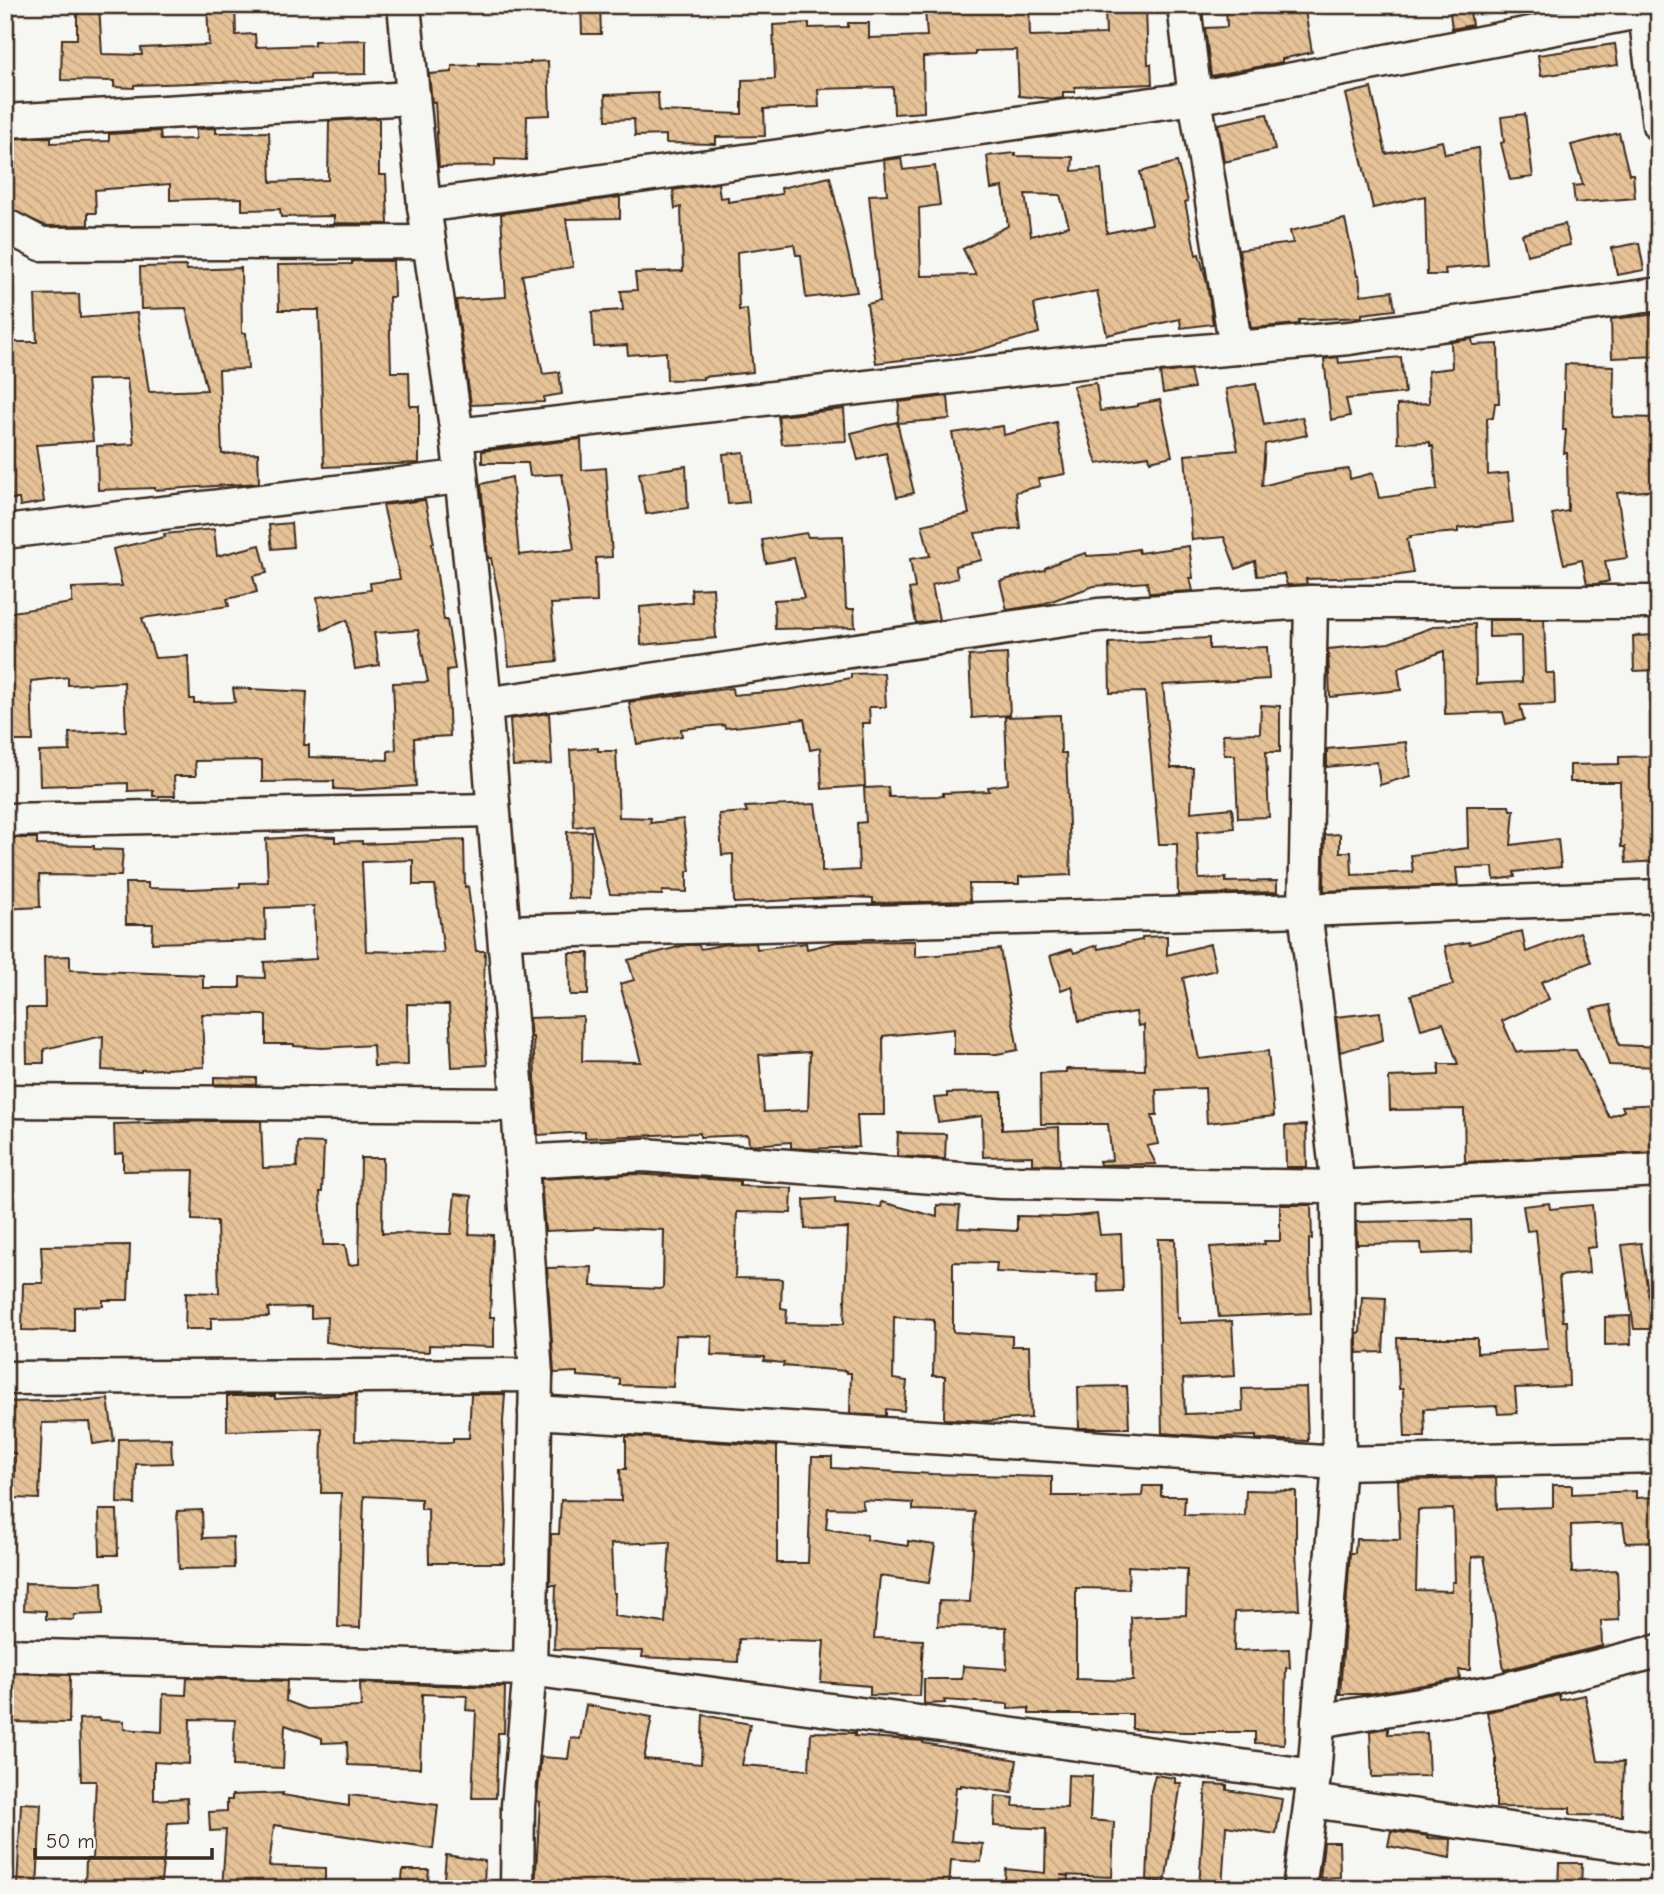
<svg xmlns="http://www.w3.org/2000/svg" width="1664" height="1894" font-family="'Comic Neue',sans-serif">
<defs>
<pattern id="building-back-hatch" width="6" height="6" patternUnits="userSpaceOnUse" patternTransform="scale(1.75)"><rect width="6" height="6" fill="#e6c297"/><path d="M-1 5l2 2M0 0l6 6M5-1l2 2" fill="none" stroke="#c6a782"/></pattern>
</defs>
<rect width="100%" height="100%" fill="#f6f6f2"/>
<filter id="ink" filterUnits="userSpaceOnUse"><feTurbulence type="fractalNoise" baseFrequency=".0143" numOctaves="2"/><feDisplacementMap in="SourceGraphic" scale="14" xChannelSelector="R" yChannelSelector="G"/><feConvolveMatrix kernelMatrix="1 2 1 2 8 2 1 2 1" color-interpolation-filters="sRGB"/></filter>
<g filter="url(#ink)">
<!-- building -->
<g fill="url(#building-back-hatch)" stroke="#3b2a1e" stroke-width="2" fill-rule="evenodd">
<path d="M77,5H99L102,54L142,55L141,48L209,45L207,5H235L236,35L255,34L256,47L314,45V41L366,40V74L310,75V79L134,85V88L114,87V81L61,80L62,39H77Z"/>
<path d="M581,5H600L601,34H582Z"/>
<path d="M978,5H1029L1030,36L1106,34L1105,10L1146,9L1148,64H1151L1152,84L1075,87V92H1063V98L1055,99L1019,96L1017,50L975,51V55L923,57L924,112L894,114L893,87L818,89L819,107L764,109L765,136L716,137V144L666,143V135L635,136L634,119L606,120L605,95L658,93L659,111L742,114V80L775,79L773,25L809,23V28L848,27V23H869V38L927,36L925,10Z"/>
<path d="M1226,5H1304L1312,52L1282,59V62L1211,76L1205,28L1227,27Z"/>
<path d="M1449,5H1469L1472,25L1452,29Z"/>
<path d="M1615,44L1618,65L1541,76L1538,55Z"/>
<path d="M548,61L550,115L527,116L526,160L495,159V166L439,167L435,102H432L429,74L452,72V66L479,65V63L530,64V62Z"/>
<path d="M1371,88L1386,154L1442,141L1445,154L1478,148L1488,265L1445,269L1446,275H1427L1425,196L1373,208L1346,94Z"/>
<path d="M1267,114L1275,150L1224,162L1218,124Z"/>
<path d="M1525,114L1533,177L1510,180L1501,143L1504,142L1501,117Z"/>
<path d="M379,118V175H386L388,224L334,223V216L281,217L280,209L242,210V198L170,200V184L95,190L96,213H88V225L46,226L5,207V139L51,137V143L109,141V134L160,131L161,140L196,139V129L216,128V133L269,132L271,182L328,180L329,121Z"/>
<path d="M1619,133L1629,174H1633L1635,198L1575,203L1573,186L1583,185L1571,145Z"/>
<path d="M1015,153V156L1073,157L1072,171L1101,169L1107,233L1152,224L1140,172L1177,162L1188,201L1185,202L1196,255L1199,254L1207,283L1213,324L1181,328L1180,319L1107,335L1097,291L1034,304L1039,333L972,352L876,363L867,304L880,301L869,195L887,194L884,160L901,158L903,170L935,166L940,205L919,208L921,276L976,275L963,249L1008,226L1003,187L991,189L987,156ZM1025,194L1060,195L1069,226L1031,236Z"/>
<path d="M830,177L857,292L806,298L801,255H796L794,244L737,252L739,310L747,309L753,372L703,377V379L667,380L666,352L628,355L627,345L594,347L592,312L623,310L621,291L637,290L635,273L683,271L681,207L675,209L673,190L718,183L720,198L728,197V202L782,194L781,188Z"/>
<path d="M620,197V218L566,219L573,267L522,275L543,374L559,372L562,394L544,397V402L471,405L456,300L506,297L501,214Z"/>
<path d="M1345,219L1357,276H1359L1361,295L1392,291L1395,310L1362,314V317L1299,320V324L1251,328L1239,250L1293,243L1290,231Z"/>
<path d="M1565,224L1570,245L1527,255L1522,234Z"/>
<path d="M1639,243L1644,270L1617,275L1612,248Z"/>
<path d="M352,261H393L394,297H389L391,372H409L410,406H419V463L324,467L319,310H279L278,265L352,264Z"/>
<path d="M186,266V270L241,268L242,333H246L248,369L219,370L222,454L258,453L259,483L155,490V488L98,490L97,446L134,444L127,379L87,380L93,441L36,445L44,502L20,506L19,499H5V342H37L35,295L79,294L80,318L137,313L149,392L207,390L186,308L141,309L140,267Z"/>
<path d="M1659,314V356L1612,358L1611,319Z"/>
<path d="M1472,339L1473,345L1498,344L1499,403H1495L1493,418H1487L1488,475L1508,473L1513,522L1458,528V532L1410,536L1411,538L1407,539L1413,573L1394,576L1306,579L1307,584L1287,585L1284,574L1257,576L1255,561L1236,569L1224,537L1192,540L1185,455L1238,450L1226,389L1256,384L1264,425L1302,417L1307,435L1265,444L1262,486L1304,475L1349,469L1350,479L1373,473L1379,498L1437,490L1433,446H1430V442L1398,443L1397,405L1429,403L1428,371L1452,368L1451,342Z"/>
<path d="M1338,357L1339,363L1401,357L1405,393L1346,399L1350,416L1331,420L1324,359Z"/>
<path d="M1565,364L1614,366L1613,417L1659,418V490L1617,493L1627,558L1605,561L1609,581L1596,584H1587L1582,560L1564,564L1552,514L1568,511L1567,453H1564L1566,430H1563Z"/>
<path d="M1190,370L1194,388L1163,393L1160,373Z"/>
<path d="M1096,383L1100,411L1138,406V404L1160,400L1172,456L1150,461L1149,456L1097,464L1073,386Z"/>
<path d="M948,396L950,419L898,423L899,402Z"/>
<path d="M844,409L846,441L782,444L778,416Z"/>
<path d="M897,422L914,493L897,497L886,453L858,460L851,433Z"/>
<path d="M1056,422L1065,474L1038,479L1040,486L1016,492L1020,528L975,533L982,560L955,566L958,578L932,585L939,620L916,623L909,589L915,588L910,559L930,556L922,525L969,514L952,433L1003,426L1004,435Z"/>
<path d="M581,439L582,470L606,468L612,557L596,558L597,602L551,604L557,661L509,666L505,627L491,558H488L481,484L512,477L519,555L574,549L562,474L530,476L528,463H482V451Z"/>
<path d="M744,452L749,502L728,504L723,454Z"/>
<path d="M686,466L688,508L646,514L639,473Z"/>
<path d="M425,500L434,543H432L444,620H447L455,669L447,670L450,736L414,738L416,786L358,790L334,789V781L262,782V760L195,761L196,776H174L175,796H153V790L128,791V783L40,786L39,752L70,751L69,733L126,731L124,682L68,685V677L31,681L33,741H11L9,669H5V613L72,603V588L122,586L113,549L165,537L164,534L214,529L217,556L260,545L267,573L253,576L257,592L227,599L229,606L142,618L155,658L188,656L190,699H194V703L235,702L233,688L307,692L304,745H309V757L388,760V751L396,750L393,683L428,682L418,630L374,633L379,665L355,669L347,620L322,630L317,597L371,590L370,583L400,579L383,505Z"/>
<path d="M291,523L293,547L272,549L269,525Z"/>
<path d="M806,533L808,537L843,536L846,609H854L855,627L775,629L774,600L804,598L794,558L766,563L762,540Z"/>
<path d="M1189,546L1193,578H1190L1193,591L1149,593L1147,582L1094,586L1040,605L1007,610L1000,581L1045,570V568L1063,560L1086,553L1087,556L1120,554V552L1138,549L1139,553Z"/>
<path d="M713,588L716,638L641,645L640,607L692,602L691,589Z"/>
<path d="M1489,620H1544L1546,673H1554L1555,704L1520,705L1524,720L1506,724L1503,712L1445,714L1444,651L1398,668L1401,690L1330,697L1328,649L1389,643L1436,626L1475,624L1476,684L1522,682L1521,636L1489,637Z"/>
<path d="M1658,635L1659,670L1634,671L1633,636Z"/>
<path d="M1209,638V649L1267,647L1269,679L1163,685L1171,768H1193L1191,812L1232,808L1234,828L1197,832L1199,879L1226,878V882L1277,881V892L1178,895L1177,844H1159L1145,692L1110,693L1109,643Z"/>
<path d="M1007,654L1010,715L972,718L969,656Z"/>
<path d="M884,673L886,707H869L870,723H862L865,786L822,789L820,748L810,750L804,719L725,728L724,725L681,729L682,736L637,744L629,702L732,688L733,695L788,690L851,678V674Z"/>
<path d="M1261,705L1280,706V752H1266L1269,817L1238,818L1235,755H1224L1223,734L1260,733Z"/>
<path d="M549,713L552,764L513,766L510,719Z"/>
<path d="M1060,715L1061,753H1066L1071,875L1019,877V884H969L970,901L873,903V898L851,897L734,903L733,854L722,855L719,814L747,812L745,807L815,804L822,850V872L859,870L857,823L866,822L864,788L888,787L889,797L943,796V793L989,791L988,787L1008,784L1005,717Z"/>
<path d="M1406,742L1410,776L1380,785L1377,762L1327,767V749Z"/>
<path d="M598,748V751H616L619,817L651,818L650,823L683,819L690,871H687V892L662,891V895L610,894L592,825L574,827L570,750Z"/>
<path d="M1659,756V861L1626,863L1625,847H1621L1620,782H1570V765L1619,764V757Z"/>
<path d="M1467,806H1509L1510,810H1514L1511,845L1558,839L1561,867L1514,872L1515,877L1494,880L1493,867L1456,868L1458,886L1324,891L1325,835L1340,834V852H1351L1352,875L1413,872L1411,855L1468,848Z"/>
<path d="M591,831L590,899L568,898L567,832Z"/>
<path d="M310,836L335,837V842L362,841V844L464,840L465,887L468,886L476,951H485L483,1012L487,1065L452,1067L449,1005L407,1004L408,1065L374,1066L373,1045L322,1048L294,1046V1044H266V1015L202,1014L204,1067L141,1070V1072L102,1070L103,1036L44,1049V1063H27L26,1008H45L44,957L70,956V970L203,975V988H240V977L265,978L264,962L316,959L314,906L265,908L266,940L152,943L153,924H126L125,883H148V888L191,889L240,887V883L268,882L266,839ZM413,860V885H435L444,953L366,951L362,862Z"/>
<path d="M5,838H37V845L94,846V849L123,850L121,876L39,875L40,907L5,909Z"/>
<path d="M1522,931L1526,952L1580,932L1591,962L1541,982L1549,999L1502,1021L1516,1052L1576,1050L1609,1117L1624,1111L1622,1106L1659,1104V1152L1465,1162L1464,1109L1390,1110L1389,1077L1439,1075V1064H1458L1443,1023L1421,1029L1411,995L1453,985L1445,946L1469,942L1470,944Z"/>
<path d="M1167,936V955L1210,944L1216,970L1183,978L1199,1059L1268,1051L1274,1116L1207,1123L1205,1088L1156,1090L1157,1115H1152L1158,1144L1147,1146L1156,1164L1100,1165L1099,1161L1112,1160L1108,1124H1041L1040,1073L1066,1072V1069L1145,1070L1144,1025L1138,1026L1136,1012L1079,1021L1072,986L1061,990L1050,956L1072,949L1074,953L1097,945L1098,949L1142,940V937Z"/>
<path d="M915,941V957L1000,949L1018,1050L997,1054H954V1029L883,1036L884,1115H857L859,1147L808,1149L791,1148V1142L749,1145L748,1135L700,1137V1133L585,1138V1132L538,1135L533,1037H531L529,1018L583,1016L582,1061L641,1062L620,984L634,980L628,960L686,945H698L701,949L727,944L756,943L757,949L806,943L807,949L836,942ZM810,1052L808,1110L764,1112L759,1055Z"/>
<path d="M569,953H589L588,995H570Z"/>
<path d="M1610,1005L1619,1045L1659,1047V1067L1609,1065L1591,1009Z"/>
<path d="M1380,1012L1383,1040L1340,1052L1336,1017Z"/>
<path d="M214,1077L256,1078V1085L214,1084Z"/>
<path d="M1002,1092V1130L1059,1127L1060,1165L1032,1164V1156L983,1157L982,1116L938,1122L934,1098L947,1097V1093Z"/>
<path d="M214,1121H261L263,1168L297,1167L298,1142L324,1143L322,1192H320L323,1245H345L349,1265L359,1264L361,1158H383L382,1233L451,1234L455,1194L472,1196L469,1234L493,1235L490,1317H494V1347L429,1345V1352L376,1350L326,1342L327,1317L311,1318V1307L268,1308L269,1317L211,1318V1329H185L186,1292L219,1293L217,1221L192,1220L194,1170L123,1171V1153L115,1154L114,1124Z"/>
<path d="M1306,1125L1307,1167H1286L1285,1126Z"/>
<path d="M898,1133L946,1134L945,1159L897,1156Z"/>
<path d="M633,1174L740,1181V1186L792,1188L791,1213L737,1212L735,1278L782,1279L781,1308L787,1309L786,1323L844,1324L848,1228L805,1229L804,1200L835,1198V1203L881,1207L882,1202L937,1217V1205L960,1206L958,1228L1017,1231V1216L1066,1217L1097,1214L1100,1235L1121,1234L1123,1291L1098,1292L1097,1274L1071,1275L996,1272L997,1263L953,1262V1332L1012,1336V1346H1029L1031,1418L987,1421L944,1419L945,1376H933L934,1320L894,1317L893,1379L907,1381L904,1411L886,1409V1416L850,1414L851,1373H846V1371L783,1366L784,1363L764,1361L765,1357L711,1355L712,1336L676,1335L673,1387L620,1385V1379L577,1376V1372L554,1373L547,1268L592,1267L591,1286L659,1289L663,1288L664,1230L594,1227V1229L545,1231L541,1179Z"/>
<path d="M1549,1203L1550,1209L1592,1205L1596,1247L1587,1248L1589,1273L1559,1276L1563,1321H1567L1569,1386L1515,1388L1517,1413L1498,1414L1497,1406L1424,1409L1425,1437H1405L1403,1389H1399L1397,1338H1477V1353L1548,1349L1536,1230L1527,1231L1523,1206Z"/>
<path d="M1280,1205H1311L1312,1239H1309V1263L1311,1313L1219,1317L1210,1247L1265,1244L1264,1241H1280Z"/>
<path d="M1471,1220L1472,1252L1422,1254L1421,1243L1357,1244L1356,1222Z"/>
<path d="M1158,1239H1175L1177,1318H1179V1323L1232,1321L1235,1376L1183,1379L1185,1414L1243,1412L1242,1389L1306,1387L1308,1441L1256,1439V1436L1216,1437L1162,1433Z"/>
<path d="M1641,1243L1653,1329H1634L1622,1245Z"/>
<path d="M130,1245L128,1300H103V1306L74,1307V1331L22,1330L23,1283H43L41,1246Z"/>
<path d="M1362,1297L1386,1298L1383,1352L1357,1353V1333H1360Z"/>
<path d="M1630,1316L1631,1344L1605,1345V1317Z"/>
<path d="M1127,1386L1129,1428H1079L1078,1387Z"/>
<path d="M356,1394L355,1441L413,1443L453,1442V1438H469L471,1394H505L503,1422L506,1513L504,1563H429L428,1509H421V1499L364,1496L360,1628L338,1627L341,1493H321L322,1428L227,1431V1396H275V1399Z"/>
<path d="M108,1399L114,1441L93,1444L90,1422L42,1423L39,1499L14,1498L15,1453H5V1402L82,1400V1402Z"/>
<path d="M626,1436L777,1446V1563H808L812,1457H832V1468L932,1474L1052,1477V1496H1081V1498L1142,1496L1143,1486H1161V1496H1185L1184,1515L1245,1516L1246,1490L1296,1491V1550L1299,1609L1235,1612L1234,1651L1289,1649L1290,1668H1286L1284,1744L1255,1743V1732H1183L1132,1729V1714H1029V1708L1008,1709V1704L944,1700L945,1703L924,1704V1679H962L963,1666L1007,1669L1006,1627L938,1626L939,1601L970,1602L975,1512L913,1510V1503L862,1500L864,1509L828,1508L826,1529L867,1535V1540L908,1546V1541L935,1545L929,1583L880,1576L874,1638L923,1640L920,1696L870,1695V1686L821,1682L824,1641L739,1639L738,1662L642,1657L643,1651L554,1649L556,1585H550L551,1534H559L561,1500L621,1501L620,1469H626ZM670,1542L665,1623L614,1616L615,1593H613L611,1544ZM1128,1566L1187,1569L1186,1615L1131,1617L1133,1681L1076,1679V1588L1129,1589Z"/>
<path d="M171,1438L172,1463L136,1464L135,1504L117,1503L119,1439Z"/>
<path d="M1496,1478L1497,1509L1553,1507V1485H1572V1494L1636,1491V1498L1654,1497L1656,1542L1626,1543L1623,1523L1571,1525L1572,1573L1617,1570L1619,1620L1601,1621L1602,1646L1504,1670L1484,1556L1472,1557L1470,1670H1459L1460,1679L1368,1694H1340L1350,1553H1355L1356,1539L1400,1540L1398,1480ZM1453,1509L1455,1582H1452V1591L1416,1590L1418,1510Z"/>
<path d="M99,1510H117L118,1555H100Z"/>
<path d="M202,1510L203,1538L233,1537L234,1568L179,1569L177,1511Z"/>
<path d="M102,1582L103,1614L74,1615V1620L46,1619V1611L24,1610L25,1583L79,1584Z"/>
<path d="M5,1673L70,1675L69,1723L5,1722Z"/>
<path d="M187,1678L287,1681L286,1701L307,1709L361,1707L360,1683L505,1687L504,1733H498L496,1798H472L476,1711L466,1710L467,1696L422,1694L420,1768L348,1765L347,1742L322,1743V1738L285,1725L283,1768L233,1766L235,1720L190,1719L189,1764L154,1762V1800L187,1798L188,1822L168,1823L160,1889H85L86,1859H92L96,1781H81L79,1719L99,1718L100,1720L124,1721V1729L162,1732L163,1694L186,1695Z"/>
<path d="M1559,1695L1560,1700L1585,1695L1598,1761L1624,1762L1622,1816L1570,1815V1808L1496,1807V1759L1487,1712Z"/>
<path d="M586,1705L652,1717L644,1759L701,1764L703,1715L750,1724L742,1765L809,1770L811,1732L855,1733V1736L923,1741V1743L1017,1760L1012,1793L961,1785V1787H956L951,1841L983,1844L981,1862L951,1860L949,1889H826L789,1886V1889H687V1879L630,1881V1889H535L540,1802L537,1801L541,1757L568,1759L571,1738L580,1739Z"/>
<path d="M1388,1728V1734L1427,1733L1429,1776L1372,1777L1370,1731Z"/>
<path d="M1068,1775L1092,1776L1090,1820L1114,1822L1112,1877L1060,1875L1068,1876L1067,1889H1004L1006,1869L1045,1873L1046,1829L994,1826L995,1796L1014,1798L1013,1806L1067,1808Z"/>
<path d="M1155,1775L1175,1778V1783H1181L1165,1883L1147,1880L1151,1791Z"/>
<path d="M1206,1784L1227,1785V1790L1282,1799L1276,1834L1226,1826L1222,1889L1199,1887Z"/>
<path d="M283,1793L282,1795L349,1806V1795L438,1805L433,1849L274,1825L269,1866L325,1868V1889H222L226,1830L210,1831L209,1812L227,1811V1800H232V1795Z"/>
<path d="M21,1803L41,1804L37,1889H17Z"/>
<path d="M1391,1831L1428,1836L1427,1838L1451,1839L1450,1858L1388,1846Z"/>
<path d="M1324,1842H1339L1340,1877L1320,1878Z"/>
<path d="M446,1855L485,1861L484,1886L444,1879Z"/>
<path d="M1559,1863H1582L1581,1889H1558Z"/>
<path d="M403,1870H429L427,1889H401Z"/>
</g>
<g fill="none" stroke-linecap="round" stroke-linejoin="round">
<defs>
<g id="minor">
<path d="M404,5L424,206L457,435L485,704L518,1105L536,1375L530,1669L518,1806L517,1889"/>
<path d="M1184,5L1195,98L1236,348"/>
<path d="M1644,5L1659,125"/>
<path d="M5,121L412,98"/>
<path d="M424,206L1195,98L1659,8"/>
<path d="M5,225L41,244L429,242"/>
<path d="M457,435L1089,361L1349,338L1659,294"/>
<path d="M5,532L459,477"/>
<path d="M485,704L1098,615L1311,602H1659"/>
<path d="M5,820L493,810"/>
<path d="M504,932L1305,910L1659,896"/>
<path d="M5,1101L518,1105"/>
<path d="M521,1162L644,1155L1000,1182L1338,1187L1659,1170"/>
<path d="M5,1378L536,1375"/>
<path d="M535,1412L1339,1463L1659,1456"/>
<path d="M5,1655L530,1669L1314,1776"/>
<path d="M1318,1721L1498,1691L1659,1651"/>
<path d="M1311,1801L1659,1850"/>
<path d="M1299,1889L1314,1776L1339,1463L1338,1187L1305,910L1311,602"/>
</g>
</defs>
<!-- minor casing -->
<use href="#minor" stroke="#3b2a1e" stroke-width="37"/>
<!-- minor -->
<use href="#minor" stroke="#f6f6f2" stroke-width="32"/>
</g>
</g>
<!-- margin -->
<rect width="1664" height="1894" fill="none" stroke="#f6f6f2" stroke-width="28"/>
<rect x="14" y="14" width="1636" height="1866" fill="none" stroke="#3b2a1e" stroke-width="2.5" filter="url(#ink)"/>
<!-- scale -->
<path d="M35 1848v10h177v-10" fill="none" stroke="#3b2a1e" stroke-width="3.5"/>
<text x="46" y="1848" font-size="21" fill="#3b2a1e" stroke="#f6f6f2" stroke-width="5" paint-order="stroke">50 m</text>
</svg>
